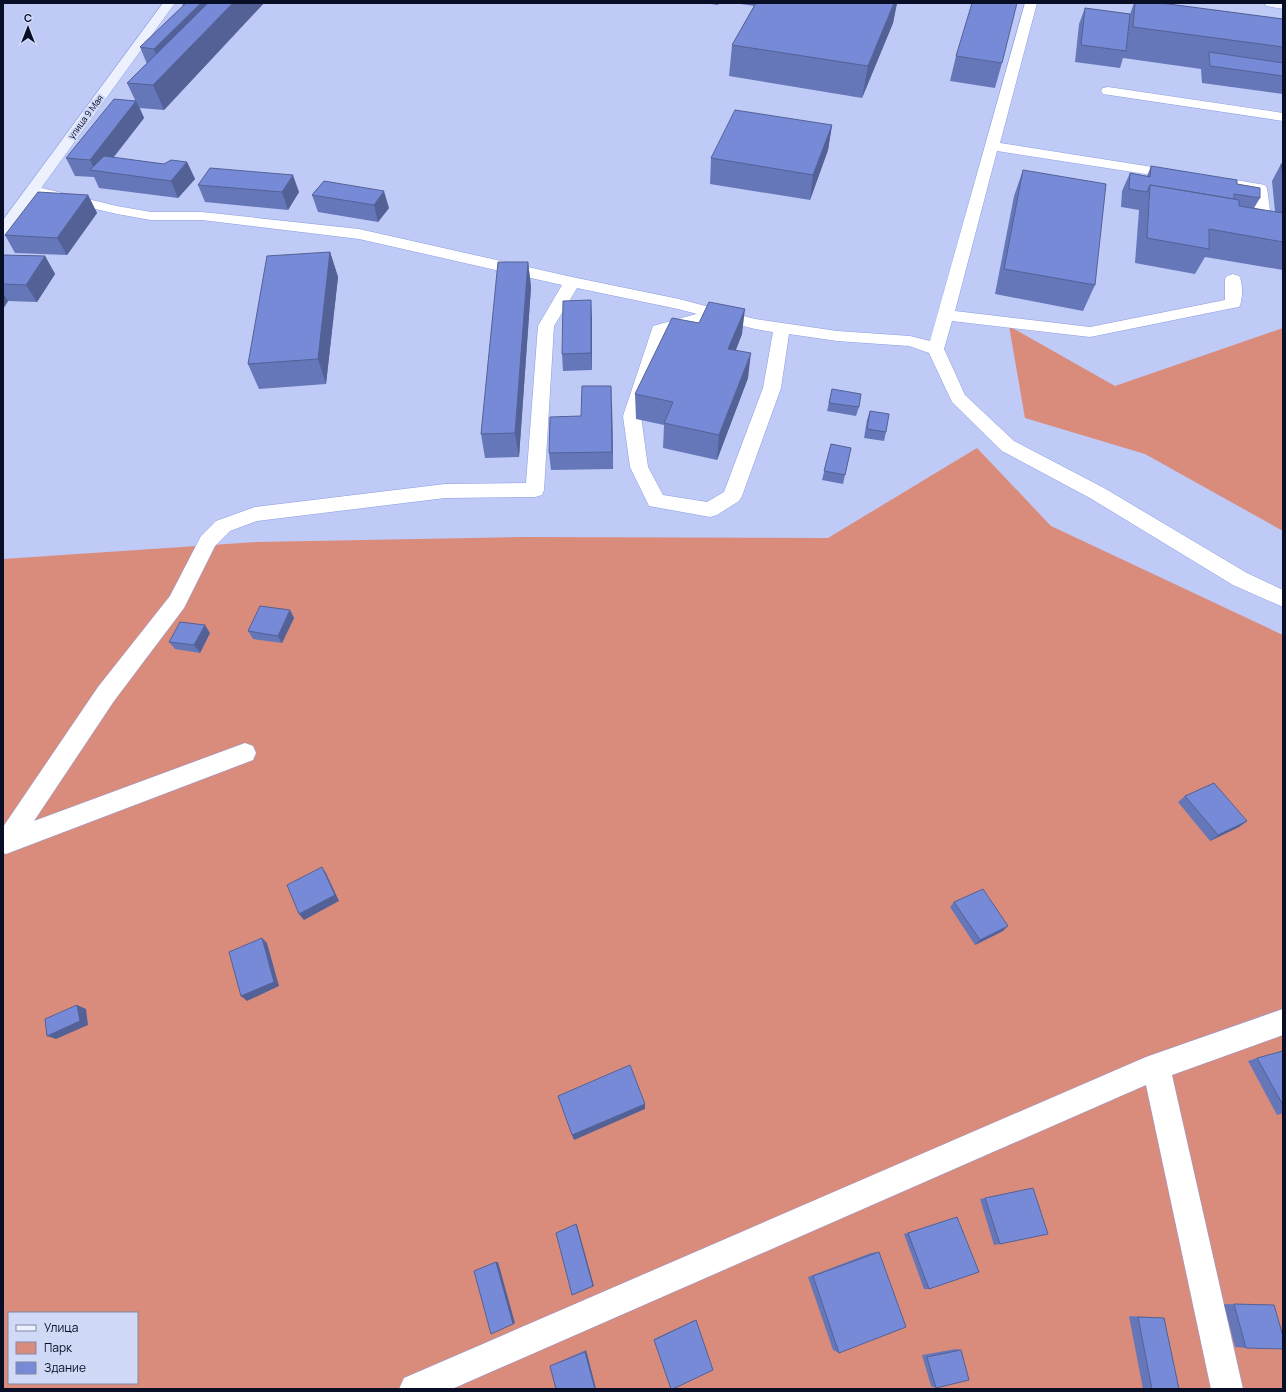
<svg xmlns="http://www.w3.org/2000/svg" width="1286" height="1392" font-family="Manrope,sans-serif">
<rect width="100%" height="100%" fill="#bfcbf6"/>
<!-- green -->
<g fill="#da8c7c" fill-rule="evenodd">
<path d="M1009,326L1115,386L1283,328V531L1145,454L1025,418Z"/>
<path d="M977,448L1051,526L1283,635V1389H3V559L257,542L522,537L828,538ZM9,1313H137V1383H9Z"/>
</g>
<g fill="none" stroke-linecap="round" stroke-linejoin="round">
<defs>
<g id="lane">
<path d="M1025,3H1037L1000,143L1178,171L1183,172L1185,175L1183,178L1178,179L997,151L955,311L1090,327L1225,300V279L1227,276L1233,274L1239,276C1243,282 1243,300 1239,307L1233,308L1090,337L952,321L944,349L965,395L1014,441L1104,488L1247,573L1283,590V607L1233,585L1090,498L1002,451L952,402L929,353L909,346L837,341L789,334L781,388L742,496L739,501L717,515L710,517L649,506L630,467L623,416L653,326L696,314L702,315L704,319L702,323L666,333L641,416L648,467L663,495L707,502L724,492L763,388L773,332L755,329L678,309L577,288L554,326L544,490L542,495L535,497L445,498L257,521L230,531L215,546L184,608L114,701L34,821L245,743L253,746L256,753L253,760L6,854L3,853V827L98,687L170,596L201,536L216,521L255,507L445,484L526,483L538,326L562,285L359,239L202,220H151L117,214L28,193L26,190L28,187L33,186L117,206L151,212H202L359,229L572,277L679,299L755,319L837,331L910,336L930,341Z"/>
<path d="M1108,87L1283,113V121L1103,94L1101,91L1103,88Z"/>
<path d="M1230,179L1265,185L1267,188L1272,225L1269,228L1264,230L1259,228L1256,225L1253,191L1225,186L1223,183L1225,180Z"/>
<path d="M1283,1009V1035L1172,1075L1243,1389H1211L1146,1085L452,1389H399L404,1378L1146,1057Z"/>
</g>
<g id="secondary">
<path d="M163,3H175L8,234L3,236V220Z"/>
<path d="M1264,3H1283V9L1266,6Z"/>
</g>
</defs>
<!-- lane casing -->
<use href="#lane" stroke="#8b9de1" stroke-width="1"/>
<!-- secondary casing -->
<use href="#secondary" stroke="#8b9de1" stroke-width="1"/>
<!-- lane -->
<use href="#lane" fill="#fff" fill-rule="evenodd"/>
<!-- secondary -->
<use href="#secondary" fill="#edf1fd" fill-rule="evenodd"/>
</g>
<!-- wall -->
<g fill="#6577b9">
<path d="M182,3H264L164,110L140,108L144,118L113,158L164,164L187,162L195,179L178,198L99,188L94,177L75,176L66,158L135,100L127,83L147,64L140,47L183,6Z"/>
<path d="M704,3H719L718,5Z"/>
<path d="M734,3H897L893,23L862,98L729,76L732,45L754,6Z"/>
<path d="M1134,3H1161L1283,19V94L1202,83L1201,69L1123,58L1120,68L1075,62L1079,24L1085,8L1130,14Z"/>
<path d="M956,56L1002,63L995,88L950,81Z"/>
<path d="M832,125L828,150L810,200L710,184L711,158Z"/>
<path d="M1281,164H1283V270L1205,257L1195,274L1135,263L1139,210L1121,207L1122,191L1130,173L1147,176L1151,166L1237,184L1260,198L1254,208L1275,212L1272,181Z"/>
<path d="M1023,170L1095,285L1083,311L995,294L1014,196Z"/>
<path d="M324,181L389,208L378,222L318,212L312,195Z"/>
<path d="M198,185L299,192L288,210L205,202Z"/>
<path d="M88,195L97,213L67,255L15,253L5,235Z"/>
<path d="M330,252L338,277L326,384L259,389L248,364Z"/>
<path d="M3,255L45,256L55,274L37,302L8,301L3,309Z"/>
<path d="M528,262L531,287L519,457L485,458L481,434Z"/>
<path d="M592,318V370L563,371L562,354Z"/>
<path d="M742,334L736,350L748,378L717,460L663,448L664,425L636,419L635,394Z"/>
<path d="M832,389L859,407L856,416L827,411Z"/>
<path d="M612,403L613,469L551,470L549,453L581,416Z"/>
<path d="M870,411L886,432L884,441L864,438L867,420Z"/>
<path d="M831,444L851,448L843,484L822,480Z"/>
<path d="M290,610L294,618L282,643L253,639L248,631Z"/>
<path d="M210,633L200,653L175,649L169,642Z"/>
<path d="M1185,796L1247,821L1239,827L1210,841L1178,802Z"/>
<path d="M954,902L1003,931L975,945L950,907Z"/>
<path d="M1283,1051V1113L1277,1115L1248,1061L1257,1058Z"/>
<path d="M985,1198L1000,1244L994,1245L980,1199Z"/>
<path d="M957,1217L929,1289H924L904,1234Z"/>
<path d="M879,1252L839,1353L833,1350L808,1277L871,1253Z"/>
<path d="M1224,1304L1274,1305L1246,1348L1235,1347Z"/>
<path d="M1129,1316L1164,1318L1179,1389H1143Z"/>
<path d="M695,1320H696L671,1389L654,1339Z"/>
<path d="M956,1349L961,1350L936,1388L931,1386L922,1355Z"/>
<path d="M586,1350L596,1389H556L550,1366L552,1365Z"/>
</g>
<!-- shaded-wall -->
<g fill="#536196">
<path d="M201,3H223L161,66L154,49Z"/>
<path d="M233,3H264L164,110L153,85Z"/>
<path d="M894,3H897L893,23L862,98L868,66Z"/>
<path d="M136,101L144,118L102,172L95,171L90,160Z"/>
<path d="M832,125L828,150L810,200L813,175Z"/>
<path d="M187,162L195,179L178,198L171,181Z"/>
<path d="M293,175L299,192L288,210L282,192Z"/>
<path d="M384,191L389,208L378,222L374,205Z"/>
<path d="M88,195L97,213L67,255L57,238Z"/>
<path d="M330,252L338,277L326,384L318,359Z"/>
<path d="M45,256L55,274L37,302L26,285Z"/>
<path d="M528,262L531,287L519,457L515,433Z"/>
<path d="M3,293L8,301L3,309Z"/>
<path d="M591,300L592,318V370L591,353Z"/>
<path d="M745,309L742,334L726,374L728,349Z"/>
<path d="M751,353L748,378L717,460L719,435Z"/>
<path d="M611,386L612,403L613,469L612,452Z"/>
<path d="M290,610L294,618L282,643L278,636Z"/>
<path d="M205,625L210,633L200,653L194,645Z"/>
<path d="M1247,821L1239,827L1210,841L1218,835Z"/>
<path d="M322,867L326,873L339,901L304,920L299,914Z"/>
<path d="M1008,926L1003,931L975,945L980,940Z"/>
<path d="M262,938L267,943L279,986L247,1001L241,996Z"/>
<path d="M77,1005L86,1009L88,1025L56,1039L47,1036Z"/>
<path d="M645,1104V1109L574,1140L572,1135Z"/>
<path d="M576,1224L577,1225L594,1286L572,1295Z"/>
<path d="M496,1262H498L515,1323L493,1333Z"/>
<path d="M586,1350L596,1389H595L585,1352Z"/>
</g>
<!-- building -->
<g fill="#768ad7" stroke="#536196">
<path d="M186,3H201L154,49L140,47Z"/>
<path d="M208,3H233L153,85L127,83Z"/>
<path d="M756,3H894L868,66L732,45Z"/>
<path d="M972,3H1017L1002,63L956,56Z"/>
<path d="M1135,3H1161L1283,19V47L1133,27Z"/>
<path d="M1085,8L1130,14L1126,51L1081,45Z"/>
<path d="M1209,52L1283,63V76L1210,66Z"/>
<path d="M114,99L136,101L90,160L66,158Z"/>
<path d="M735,110L832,125L813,175L711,158Z"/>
<path d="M104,156L164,164L171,160L187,162L171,181L90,170Z"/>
<path d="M1281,164H1283V175Z"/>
<path d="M1151,166L1237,180V184L1260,188V198L1234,194V199L1150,185L1147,192L1129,189L1130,173L1150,177Z"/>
<path d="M210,168L293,175L282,192L198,185Z"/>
<path d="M1023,170L1106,184L1095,285L1004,269Z"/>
<path d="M324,181L384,191L374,205L312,195Z"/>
<path d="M1150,185L1239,200V206L1283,213V242L1209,229V249L1147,238Z"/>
<path d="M38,192L88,195L57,238L5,235Z"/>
<path d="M330,252L318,359L248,364L267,256Z"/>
<path d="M3,255L45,256L26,285L3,284Z"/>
<path d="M498,262H528L515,433L481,434Z"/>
<path d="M591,300V353L562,354L563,301Z"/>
<path d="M709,302L745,309L728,349L751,353L719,435L664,423L673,402L635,394L672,318L699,323Z"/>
<path d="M582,386H611L612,452L549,453L550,417L581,416Z"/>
<path d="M832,389L861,394L859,407L829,403Z"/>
<path d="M870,411L889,414L886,432L867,429Z"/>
<path d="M831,444L851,448L845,475L824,471Z"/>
<path d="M260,606L290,610L278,636L248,631Z"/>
<path d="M180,622L205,625L194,645L169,642Z"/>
<path d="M1214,783L1247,821L1218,835L1185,796Z"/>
<path d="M322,867L335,895L299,914L287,885Z"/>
<path d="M983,889L1008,926L980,940L954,902Z"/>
<path d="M262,938L274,982L241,996L229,952Z"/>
<path d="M77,1005L80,1021L47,1036L45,1019Z"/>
<path d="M1283,1051V1105L1257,1058Z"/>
<path d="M630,1065L645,1104L572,1135L558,1096Z"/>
<path d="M1033,1188L1048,1234L1000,1244L985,1198Z"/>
<path d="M957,1217L979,1272L929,1289L908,1233Z"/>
<path d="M576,1224L593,1286L572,1295L556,1233Z"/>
<path d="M879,1252L906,1327L839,1353L813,1276Z"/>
<path d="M496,1262L513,1324L491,1334L474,1271Z"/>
<path d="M1234,1304L1274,1305L1283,1336V1349L1246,1348Z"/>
<path d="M1138,1317L1164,1318L1179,1389H1152Z"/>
<path d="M696,1320L713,1370L673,1389H671L654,1340Z"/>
<path d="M961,1350L969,1380L936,1388L927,1357Z"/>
<path d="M585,1352L595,1389H556L550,1366Z"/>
</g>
<g text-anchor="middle" stroke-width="4" stroke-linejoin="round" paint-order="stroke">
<!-- far-street labels -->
<g font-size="9" fill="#090e27" stroke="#d0d9f6">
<text transform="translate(86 117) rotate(-54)" y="3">улица 9 Мая</text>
</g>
</g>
<!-- border -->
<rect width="1286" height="1392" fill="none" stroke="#090e27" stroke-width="8"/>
<!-- legend -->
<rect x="8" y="1312" width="130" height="72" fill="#d0d9f6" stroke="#8088a3"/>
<rect x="16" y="1325" width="20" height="6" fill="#edf1fd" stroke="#8088a3"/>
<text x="44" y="1332" font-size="12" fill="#090e27">Улица</text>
<rect x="16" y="1342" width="20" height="12" fill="#da8c7c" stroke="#8088a3"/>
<text x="44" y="1352" font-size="12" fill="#090e27">Парк</text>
<rect x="16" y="1362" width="20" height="12" fill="#768ad7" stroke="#8088a3"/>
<text x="44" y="1372" font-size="12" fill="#090e27">Здание</text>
<!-- north arrow -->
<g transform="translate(28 28)" stroke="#d0d9f6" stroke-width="3" paint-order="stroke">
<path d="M0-3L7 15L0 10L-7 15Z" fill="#090e27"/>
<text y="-6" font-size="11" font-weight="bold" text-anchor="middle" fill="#090e27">С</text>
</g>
</svg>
